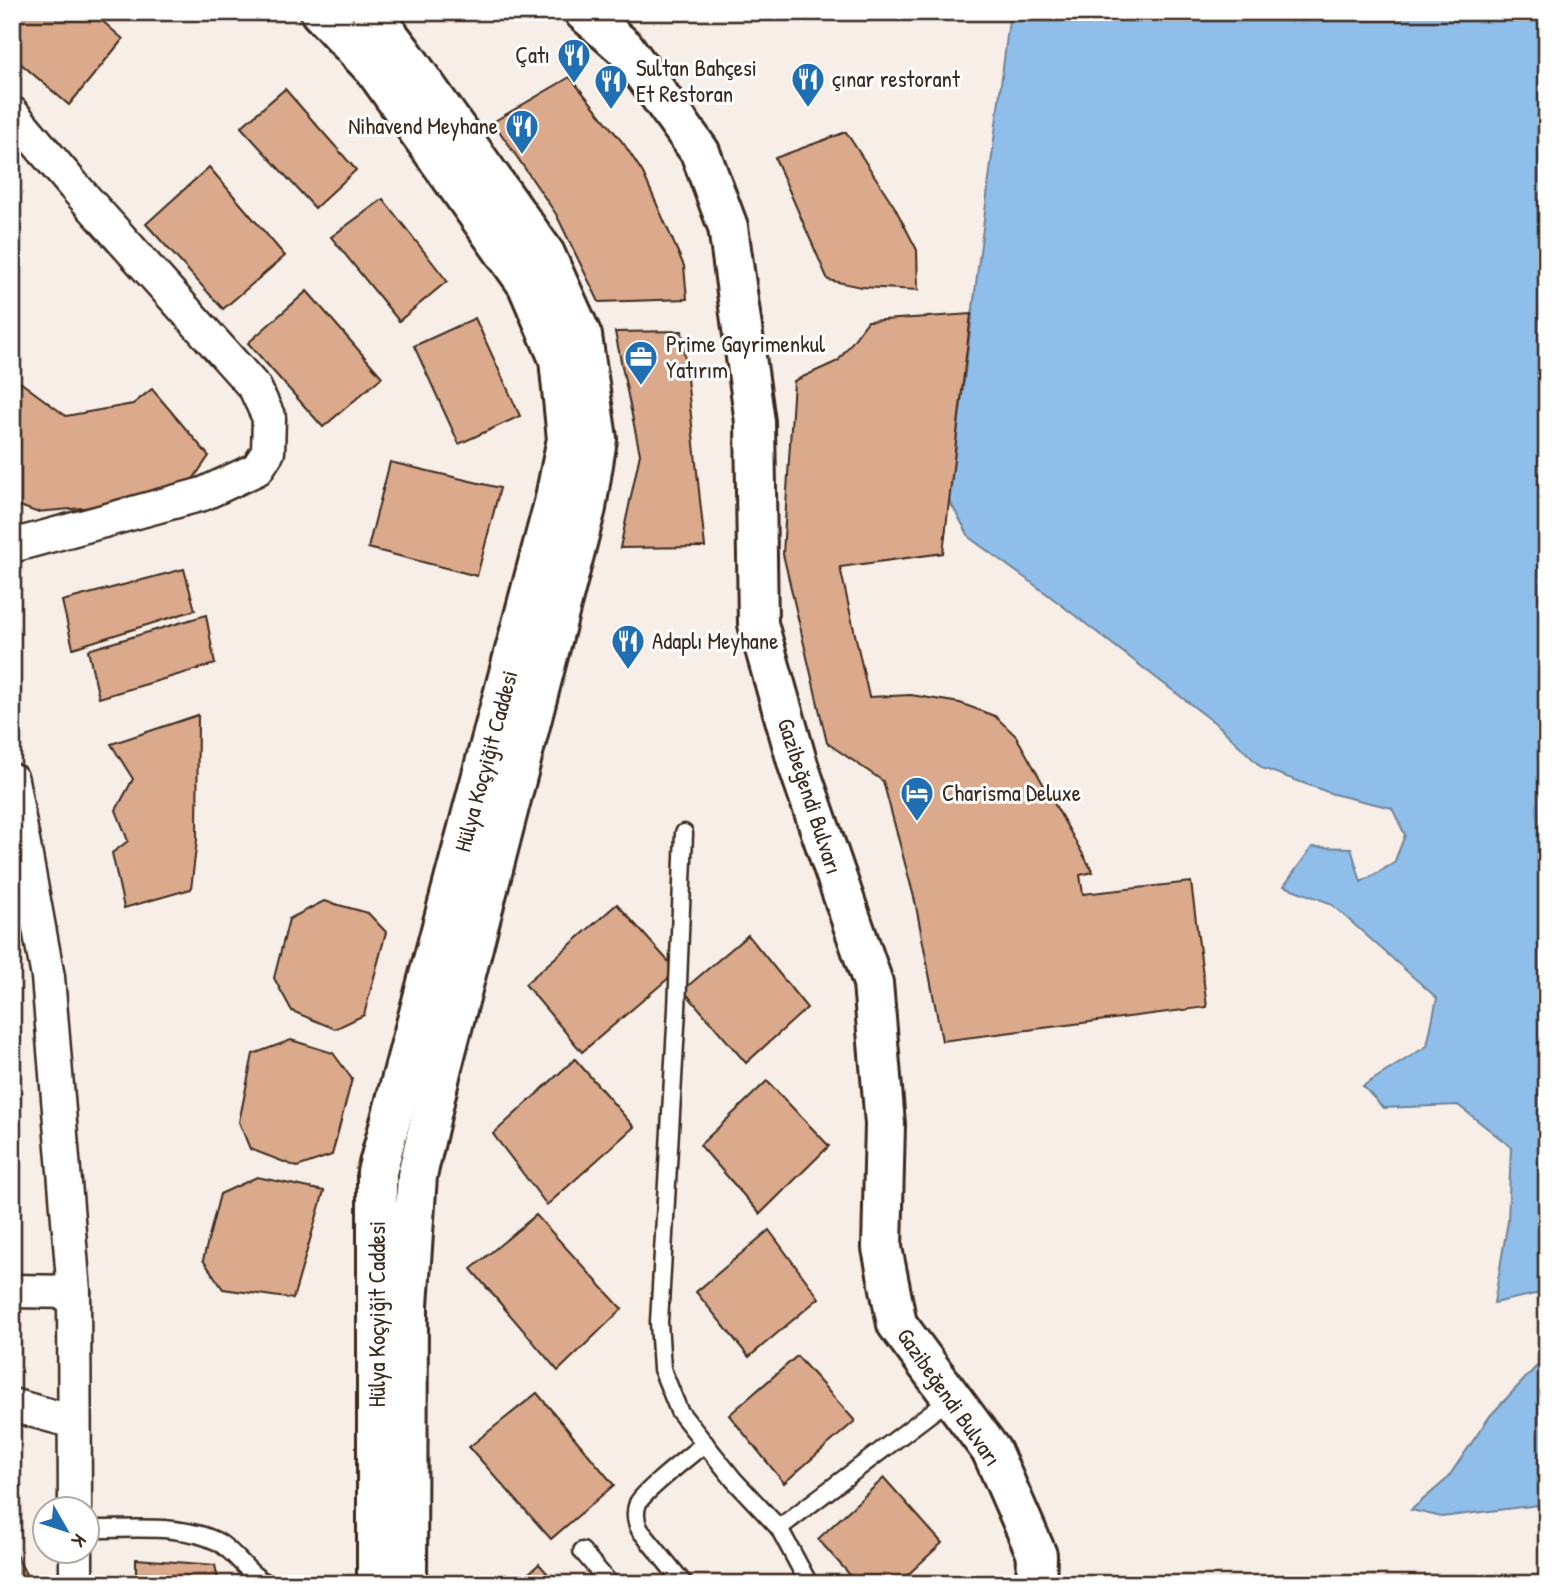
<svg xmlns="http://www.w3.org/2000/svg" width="1559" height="1596" font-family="'Patrick Hand',sans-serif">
<rect width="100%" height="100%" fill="#f8eee8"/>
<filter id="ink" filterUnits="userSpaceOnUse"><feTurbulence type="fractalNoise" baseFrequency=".0143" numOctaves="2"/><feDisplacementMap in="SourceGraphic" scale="14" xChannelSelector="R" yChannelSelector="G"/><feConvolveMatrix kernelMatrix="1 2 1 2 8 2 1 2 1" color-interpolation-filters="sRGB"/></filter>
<g filter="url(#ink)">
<!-- water -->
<g fill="#8fbeea" stroke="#6d8398" stroke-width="2">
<path d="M1010,12H1547V1294L1540,1293L1494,1303L1508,1221L1511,1147L1458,1105L1383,1108L1363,1086L1427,1046L1437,998L1330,903L1284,886L1312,847L1351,848L1361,882L1394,863L1405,835L1392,808L1333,794L1262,768L1219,726L1047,594L970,538L949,500Z"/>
<path d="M1547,1355V1504L1442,1517L1411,1510L1447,1479L1490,1416Z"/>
</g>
<!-- building -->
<g fill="#dbaa8d" stroke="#3b2a1e" stroke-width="2">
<path d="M12,12H92L123,39L69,105L12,56Z"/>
<path d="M570,77L624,144L643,173L684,266L687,299L599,302L556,214L493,122Z"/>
<path d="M285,89L356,170L315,208L241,127Z"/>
<path d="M846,132L894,206L917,250L918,290L861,287L828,280L775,158Z"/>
<path d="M209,167L285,256L223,309L146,224Z"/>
<path d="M383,199L447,281L399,321L331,237Z"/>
<path d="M307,291L382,377L323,427L248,343Z"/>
<path d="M971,314L943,553L840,567L869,697L911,695L960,703L995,716L1016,736L1093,872L1080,875L1083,894L1191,882L1207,1007L942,1041L915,901L883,781L827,743L783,554L794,381L838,361L868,321Z"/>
<path d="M475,318L520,416L459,444L414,346Z"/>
<path d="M682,331L705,547L620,548L640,454L615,332Z"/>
<path d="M12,376L66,416L133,404L152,389L209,456L189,485L118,505L36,512L12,503Z"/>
<path d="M390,462L500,488L477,576L368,548Z"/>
<path d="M184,569L195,610L73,648L62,601Z"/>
<path d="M206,615L215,664L99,698L88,650Z"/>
<path d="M198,715L197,840L191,889L124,908L112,853L128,841L116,810L133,779L111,744Z"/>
<path d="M324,901L368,913L386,932L364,1015L335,1029L292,1011L274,978L289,919Z"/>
<path d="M617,904L677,971L582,1052L525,984Z"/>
<path d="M748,935L807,1008L746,1063L683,990Z"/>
<path d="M291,1040L333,1053L352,1079L332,1155L297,1167L250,1149L239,1122L253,1054Z"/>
<path d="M575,1059L634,1127L547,1205L493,1134Z"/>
<path d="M767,1081L829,1146L760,1214L700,1145Z"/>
<path d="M257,1177L324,1191L293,1299L223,1289L203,1260L220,1194Z"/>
<path d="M536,1215L622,1309L558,1371L471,1269Z"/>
<path d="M769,1230L819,1298L749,1357L696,1292Z"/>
<path d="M797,1356L855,1421L784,1483L729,1415Z"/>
<path d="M537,1393L614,1485L551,1539L469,1447Z"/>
<path d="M884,1478L942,1543L898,1584H858L818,1539Z"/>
<path d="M12,1547L29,1580L12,1584Z"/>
<path d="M136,1559L215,1565L219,1584H136Z"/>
<path d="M539,1564L557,1584H517Z"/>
</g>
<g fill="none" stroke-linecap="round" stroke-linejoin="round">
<defs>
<g id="lane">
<path d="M684,833L677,1009L659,1322L662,1369L679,1411L734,1480L779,1528L809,1584"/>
<path d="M779,1528L952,1397"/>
<path d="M88,1529C127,1530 183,1523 218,1542C237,1553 249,1577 269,1584"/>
<path d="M582,1551L610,1584"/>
<path d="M684,1584L640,1530C636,1522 634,1513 638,1503C645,1490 691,1455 705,1443"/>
</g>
<g id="street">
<path d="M12,113L73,185L255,388L269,418L268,452L257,469L203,494L12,546"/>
<path d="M12,780L48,977L74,1292L75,1508"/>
<path d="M12,1291L74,1292"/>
<path d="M12,1405L74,1422"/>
<path d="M76,1550V1584"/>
</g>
<g id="secondary">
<path d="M320,12L375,70L527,284L559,359L567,439L554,503L377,1172V1584"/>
<path d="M371,12L401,51L545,254L582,336L597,439L586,508L442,1067L417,1176L408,1305L407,1584"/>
<path d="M584,12L625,48L700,152L728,227L755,422L758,624L798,765L873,983L885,1124L882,1248L897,1324L992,1452L1037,1555L1036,1584"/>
</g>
</defs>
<!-- lane casing -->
<use href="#lane" stroke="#3b2a1e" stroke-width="21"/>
<!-- street casing -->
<use href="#street" stroke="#3b2a1e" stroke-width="37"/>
<!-- secondary casing -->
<use href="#secondary" stroke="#3b2a1e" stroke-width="44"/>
<!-- lane -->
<use href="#lane" stroke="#fff" stroke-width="16"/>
<!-- street -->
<use href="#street" stroke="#fff" stroke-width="32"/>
<!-- secondary -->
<use href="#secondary" stroke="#fff" stroke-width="38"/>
</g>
</g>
<!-- icons -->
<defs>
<symbol id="restaurant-pin" viewBox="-11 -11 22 30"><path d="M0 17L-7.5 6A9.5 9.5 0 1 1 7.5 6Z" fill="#1f6fb2" stroke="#fff"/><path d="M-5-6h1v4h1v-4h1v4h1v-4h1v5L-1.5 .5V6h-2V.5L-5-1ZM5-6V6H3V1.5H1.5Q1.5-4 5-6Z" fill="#fff"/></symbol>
<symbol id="office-pin" viewBox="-11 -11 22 30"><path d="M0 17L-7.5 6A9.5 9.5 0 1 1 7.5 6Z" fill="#1f6fb2" stroke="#fff"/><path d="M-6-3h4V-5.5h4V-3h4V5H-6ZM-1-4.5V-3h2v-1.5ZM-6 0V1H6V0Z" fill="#fff"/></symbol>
<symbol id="hotel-pin" viewBox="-11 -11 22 30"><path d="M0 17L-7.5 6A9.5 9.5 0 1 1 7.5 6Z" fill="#1f6fb2" stroke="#fff"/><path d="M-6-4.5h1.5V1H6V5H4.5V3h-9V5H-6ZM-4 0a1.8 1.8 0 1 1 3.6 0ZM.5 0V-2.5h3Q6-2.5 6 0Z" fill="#fff"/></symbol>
</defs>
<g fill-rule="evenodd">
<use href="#restaurant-pin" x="555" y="36" width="38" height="52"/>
<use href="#restaurant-pin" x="789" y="60" width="38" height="52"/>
<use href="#restaurant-pin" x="592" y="62" width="38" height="52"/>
<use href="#restaurant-pin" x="503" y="107" width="38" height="52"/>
<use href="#office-pin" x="622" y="338" width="38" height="52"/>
<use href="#restaurant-pin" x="609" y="622" width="38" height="52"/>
<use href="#hotel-pin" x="898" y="774" width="38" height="52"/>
</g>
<g text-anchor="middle" stroke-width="6" stroke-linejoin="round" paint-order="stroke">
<!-- poi labels -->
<g font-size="23" fill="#3b2a1e" stroke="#fff" text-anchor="start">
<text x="550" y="63" text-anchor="end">Çatı</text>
<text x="636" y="76">Sultan Bahçesi<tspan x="636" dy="26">Et Restoran</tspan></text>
<text x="832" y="87">çınar restorant</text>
<text x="498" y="134" text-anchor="end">Nihavend Meyhane</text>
<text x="666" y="352">Prime Gayrimenkul<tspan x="666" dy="26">Yatırım</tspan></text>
<text x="652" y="649">Adaplı Meyhane</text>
<text x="942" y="801">Charisma Deluxe</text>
</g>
<!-- street labels -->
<g font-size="23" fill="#3b2a1e" stroke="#fff">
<text transform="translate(486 761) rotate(-75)" y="8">Hülya Koçyiğit Caddesi</text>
<text transform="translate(810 796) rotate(72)" y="8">Gazibeğendi Bulvarı</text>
<text transform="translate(377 1314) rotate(-90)" y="8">Hülya Koçyiğit Caddesi</text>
<text transform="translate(949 1397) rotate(55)" y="8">Gazibeğendi Bulvarı</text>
</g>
</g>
<!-- margin -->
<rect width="1559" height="1596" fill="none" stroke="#fff" stroke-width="42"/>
<rect x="21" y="21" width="1517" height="1554" fill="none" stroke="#3b2a1e" stroke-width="2.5" filter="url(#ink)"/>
<!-- north arrow -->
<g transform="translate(66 1530) rotate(129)"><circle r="33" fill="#ffffff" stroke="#b1aaa5" stroke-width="2"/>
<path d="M0-5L12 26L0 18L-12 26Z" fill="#1f6fb2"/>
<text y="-10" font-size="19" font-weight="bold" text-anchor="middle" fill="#3b2a1e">K</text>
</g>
</svg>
